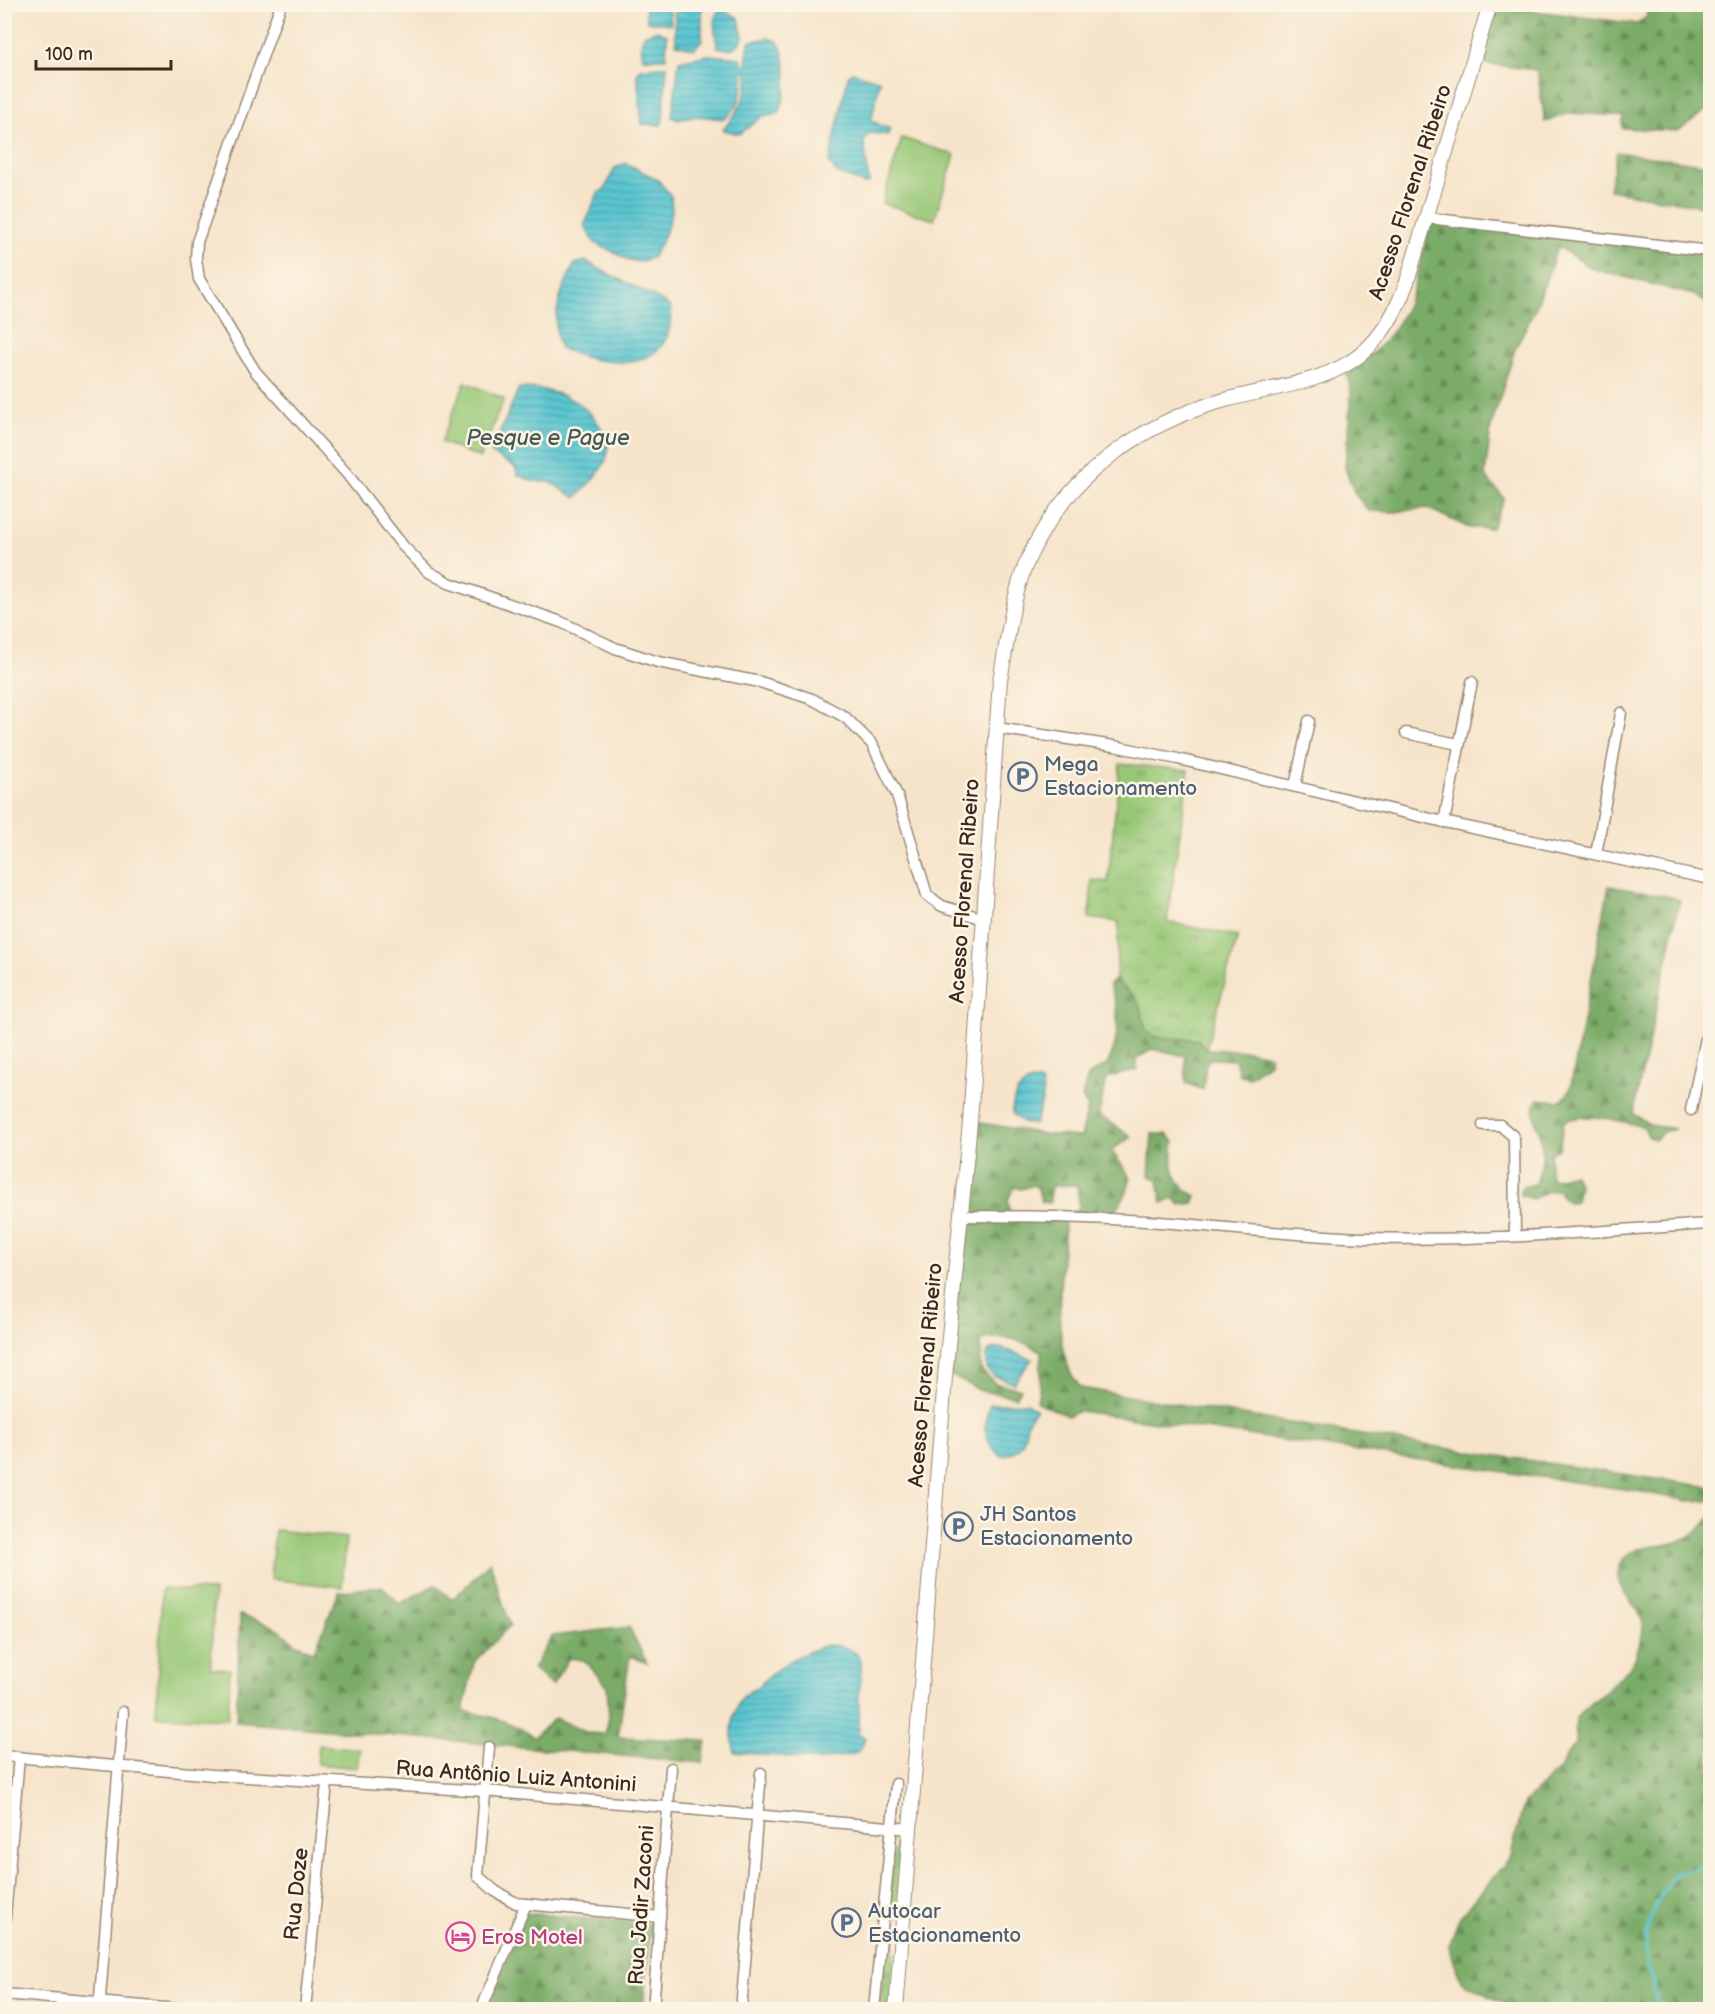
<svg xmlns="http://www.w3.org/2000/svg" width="1715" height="2014" font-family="'Balsamiq Sans',sans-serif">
<defs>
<pattern id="grass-tufts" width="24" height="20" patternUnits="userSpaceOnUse" patternTransform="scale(1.5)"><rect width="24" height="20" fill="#98c877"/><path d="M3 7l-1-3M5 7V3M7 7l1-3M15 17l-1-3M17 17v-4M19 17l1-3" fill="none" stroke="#7da361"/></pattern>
<pattern id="forest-firs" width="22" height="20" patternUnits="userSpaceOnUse" patternTransform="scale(1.5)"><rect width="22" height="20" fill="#7aac68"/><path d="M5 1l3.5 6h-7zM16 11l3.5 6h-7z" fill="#658c55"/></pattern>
<pattern id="water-rules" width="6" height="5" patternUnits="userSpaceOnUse" patternTransform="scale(1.5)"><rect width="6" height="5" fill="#5ac6d1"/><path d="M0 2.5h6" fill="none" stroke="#4ca1a9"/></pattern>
</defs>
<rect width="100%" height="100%" fill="#fcf5e5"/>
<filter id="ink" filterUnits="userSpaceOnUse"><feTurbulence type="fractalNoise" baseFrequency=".0167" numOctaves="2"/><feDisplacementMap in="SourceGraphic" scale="12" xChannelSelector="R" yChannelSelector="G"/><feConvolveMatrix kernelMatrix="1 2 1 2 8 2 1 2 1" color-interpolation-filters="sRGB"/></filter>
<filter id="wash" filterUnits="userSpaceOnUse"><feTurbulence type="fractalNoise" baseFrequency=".008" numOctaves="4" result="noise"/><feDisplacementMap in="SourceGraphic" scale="24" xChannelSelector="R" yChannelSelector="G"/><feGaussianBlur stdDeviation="1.35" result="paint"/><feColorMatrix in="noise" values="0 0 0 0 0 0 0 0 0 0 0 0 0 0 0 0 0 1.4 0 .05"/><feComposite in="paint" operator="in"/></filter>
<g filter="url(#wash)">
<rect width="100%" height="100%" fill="#f6e4ca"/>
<!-- grass -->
<g fill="url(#grass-tufts)" stroke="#6a794a" stroke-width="1.5">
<path d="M1120,764L1189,770L1167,922L1238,936L1206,1049L1198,1040L1155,1037L1146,1031L1141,1010L1133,995L1122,989L1116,979L1119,922L1089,918L1092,880L1108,882Z"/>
<path d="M901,1833L898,1863L901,1872L896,1919L888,1918L896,1834Z"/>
<path d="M888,1928L896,1929L889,2009L880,2010Z"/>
</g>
<!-- forest -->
<g fill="url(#forest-firs)" stroke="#5a6b43" stroke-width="1.5">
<path d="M1641,5H1710V107L1678,131L1622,128L1623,116L1569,113L1545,122L1537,70L1479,63L1495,6L1638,24L1648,15Z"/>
<path d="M1617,152L1707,165L1701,206L1609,190Z"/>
<path d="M1431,218L1710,255V306L1694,295L1593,269L1558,246L1537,305L1515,349L1491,427L1485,476L1504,498L1492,528H1469L1427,508L1395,512L1369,511L1355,494L1345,468L1351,393L1347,373C1412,330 1414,288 1431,218Z"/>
<path d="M1609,886L1672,897L1680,900L1633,1114L1651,1125L1675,1129L1663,1132L1655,1140L1648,1136L1644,1127C1617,1120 1591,1112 1564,1121L1559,1149L1550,1154V1174L1553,1180L1574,1174L1579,1186L1576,1201L1569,1202L1562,1198L1559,1190L1548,1191L1533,1199L1520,1195L1522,1187L1535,1184C1541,1172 1544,1155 1541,1141C1539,1125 1529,1116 1537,1099L1558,1101L1566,1097L1571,1085Z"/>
<path d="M1116,979C1121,987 1126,989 1133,995C1141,1003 1143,1020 1146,1031L1155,1037L1198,1040L1206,1049L1249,1051L1270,1055L1269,1063L1248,1078L1239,1074L1235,1060L1210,1059L1206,1064L1203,1090L1186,1083L1185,1056L1153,1049L1137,1058V1070L1106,1078L1099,1115L1132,1137L1111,1150L1131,1178L1126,1194L1113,1215L1068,1214L1079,1208L1077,1185L1051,1186L1050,1203L1041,1202L1038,1188L1033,1185L1021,1189L1014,1187L1008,1200L1010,1215L1065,1217C1064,1264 1046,1350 1081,1388L1411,1443L1710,1487V1500L1688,1501L1637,1491L1079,1411L1068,1416L1037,1402L1041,1374V1351C1020,1340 1005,1334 981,1340V1370L995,1383L1021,1389L1016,1397L981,1391L950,1375L975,1122L1044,1134L1081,1137L1088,1107L1082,1098C1086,1076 1087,1074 1107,1065C1120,1039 1121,1010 1109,984Z"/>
<path d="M1152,1134H1167L1174,1142C1170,1167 1173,1184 1196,1196L1193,1203L1180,1205L1174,1198L1162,1203L1158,1180L1149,1175Z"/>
<path d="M1710,1518V2009H1502L1506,2004L1461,1982L1449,1947L1458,1920L1511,1856L1524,1803L1559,1769L1575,1744L1576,1718C1587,1707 1628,1672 1633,1663C1637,1654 1644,1632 1643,1623C1638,1600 1607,1588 1622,1561C1631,1544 1662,1548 1677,1542C1690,1538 1702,1529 1710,1518Z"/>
<path d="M490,1562L510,1625L474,1663L463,1711C490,1716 512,1721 534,1737L555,1718L587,1733L605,1734L609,1718L607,1686L584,1660L569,1658L552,1685L533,1669L552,1636L629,1627L647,1663L630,1656L618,1737L706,1741L703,1763L236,1722L240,1615L275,1627L297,1644L314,1652L339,1592L382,1586L399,1604L435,1585L452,1600Z"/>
<path d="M524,1913L651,1924L643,2009L488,2010Z"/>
</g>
<!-- park -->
<g fill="#98c877" stroke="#6a794a" stroke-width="1.5">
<path d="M902,138L955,155L934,220L882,203Z"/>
<path d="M465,382L504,399L480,458L441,442Z"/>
<path d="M275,1530L346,1538L342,1587L270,1579Z"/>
<path d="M162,1589L214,1591L211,1668L230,1669L228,1719L156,1716Z"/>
<path d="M319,1745L360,1749L357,1768L317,1764Z"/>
</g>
<!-- water -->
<g fill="url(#water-rules)" stroke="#4a7878" stroke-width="1.5">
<path d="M669,5L671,24L647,21L645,5Z"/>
<path d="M674,5H702V40L694,49L676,44Z"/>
<path d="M718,11H724L739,18L743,38C738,50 728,50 717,47L714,22Z"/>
<path d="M657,30L667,35L666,58H643L641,44L644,35Z"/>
<path d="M768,38L777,41C789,57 788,95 779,113L763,116L740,134L723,130C738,111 749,97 747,71L744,70C742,90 742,106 724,119L697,116L678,120L672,117L679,61L708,55L740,58L742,64H746L749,42Z"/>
<path d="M667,66L663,120L661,125L642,124L637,74L640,69Z"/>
<path d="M852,72L880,81L871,121L890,129L888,135L870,133L864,140L869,183L864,184L837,173L829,163L848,76Z"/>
<path d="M626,163L658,180L671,196L672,212L665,235L653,257L641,262L629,260L595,243L584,226L598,193L604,190L615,168Z"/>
<path d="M585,261C613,278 644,289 671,307C671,317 671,330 666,339C647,375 588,361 560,348C550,319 561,288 575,264Z"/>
<path d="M519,388C552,388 586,399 602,430C606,437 609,444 608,452C605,470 588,485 576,498L550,482L532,481L518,475L515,467L491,453Z"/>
<path d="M1036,1081L1042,1084L1043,1098L1035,1124L1023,1123L1012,1113C1013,1096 1018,1084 1036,1081Z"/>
<path d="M1001,1348L1032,1359L1014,1383L994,1376L987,1369V1354L991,1349Z"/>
<path d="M1026,1403L1036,1409C1018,1426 1035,1450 1001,1456C983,1441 982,1426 990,1404Z"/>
<path d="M828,1645C872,1648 860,1667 859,1698C858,1711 861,1722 858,1735L865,1738C858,1763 842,1753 821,1760L735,1752C729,1735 732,1714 742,1698C747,1691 758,1688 764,1681C782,1663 804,1652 828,1645Z"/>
</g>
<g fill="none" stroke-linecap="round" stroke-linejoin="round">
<!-- stream -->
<path stroke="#5ac6d1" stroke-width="3" d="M1659,2010C1643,1943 1635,1934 1674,1874L1710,1865"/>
</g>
</g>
<g filter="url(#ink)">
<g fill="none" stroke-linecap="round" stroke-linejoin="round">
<defs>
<g id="minor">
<path d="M281,4L197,242L196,259L199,279L255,371L347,474L403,546L429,572L449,583L561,622L615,648L658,662L760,682L812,699L845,717L872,744L897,795L927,895L942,906L984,919"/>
<path d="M1428,218L1710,251"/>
<path d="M997,728L1114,746L1178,759L1444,822L1710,879"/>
<path d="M1406,733L1458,744"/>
<path d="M1295,786L1309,721"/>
<path d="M1444,822L1472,682"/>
<path d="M1596,854L1621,713"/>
<path d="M1691,1110L1710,1019"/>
<path d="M1483,1125H1500L1514,1137L1515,1235"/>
<path d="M960,1216C1031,1216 1102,1217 1173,1223C1238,1229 1302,1236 1367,1238C1481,1242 1596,1231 1710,1224"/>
<path d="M489,1747L478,1876L495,1891L516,1903L660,1917"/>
<path d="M4,1756L213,1775L485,1791L910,1829"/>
<path d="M4,1928L19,1757"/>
<path d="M4,1994L189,2010"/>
<path d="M99,2010L123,1712"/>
<path d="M305,2010L327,1783"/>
<path d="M481,2010L526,1904"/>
<path d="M653,2010L671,1768"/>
<path d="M741,2010L761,1773"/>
<path d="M874,2010L896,1784"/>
</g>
<path id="tertiary" d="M896,2010L945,1377L970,1122L1000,680C1008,640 1012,594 1029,557C1066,476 1141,423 1225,400C1314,377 1371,382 1407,282L1490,4"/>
</defs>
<!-- minor casing -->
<use href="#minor" stroke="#988774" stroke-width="13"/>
<!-- tertiary casing -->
<use href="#tertiary" stroke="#988774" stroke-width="16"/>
<!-- minor -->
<use href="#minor" stroke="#fff" stroke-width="10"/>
<!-- tertiary -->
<use href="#tertiary" stroke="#fff" stroke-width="14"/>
</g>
</g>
<!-- icons -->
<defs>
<symbol id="parking-ring" viewBox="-11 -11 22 22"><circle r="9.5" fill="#fcf5e5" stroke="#5c6f8a" stroke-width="1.5"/><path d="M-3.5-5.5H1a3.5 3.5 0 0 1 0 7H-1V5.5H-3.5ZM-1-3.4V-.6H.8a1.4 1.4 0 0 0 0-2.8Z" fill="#5c6f8a"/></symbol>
<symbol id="hotel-ring" viewBox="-11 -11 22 22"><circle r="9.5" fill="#fcf5e5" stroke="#d1479c" stroke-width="1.5"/><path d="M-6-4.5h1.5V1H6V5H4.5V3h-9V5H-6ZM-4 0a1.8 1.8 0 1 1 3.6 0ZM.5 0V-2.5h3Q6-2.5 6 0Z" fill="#d1479c"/></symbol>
</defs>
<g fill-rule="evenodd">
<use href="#parking-ring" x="1006" y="760" width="33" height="33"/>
<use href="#parking-ring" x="942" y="1510" width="33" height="33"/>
<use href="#parking-ring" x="830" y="1906" width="33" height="33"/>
<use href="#hotel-ring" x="444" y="1920" width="33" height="33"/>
</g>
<g text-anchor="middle" stroke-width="5" stroke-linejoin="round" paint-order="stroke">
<!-- street labels -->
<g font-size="21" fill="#3b2a1e" stroke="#fcf5e5">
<text transform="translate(1410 192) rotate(-72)" y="7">Acesso Florenal Ribeiro</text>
<text transform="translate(964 891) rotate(-86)" y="7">Acesso Florenal Ribeiro</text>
<text transform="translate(925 1375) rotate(-85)" y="7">Acesso Florenal Ribeiro</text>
<text transform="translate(516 1776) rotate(4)" y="7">Rua Antônio Luiz Antonini</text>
<text transform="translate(296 1894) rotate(-84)" y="7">Rua Doze</text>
<text transform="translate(641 1905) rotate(-86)" y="7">Rua Jadir Zaconi</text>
</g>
<!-- service labels -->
<g font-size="21" fill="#4e5e75" stroke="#fcf5e5" text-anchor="start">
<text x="1044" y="771">Mega<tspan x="1044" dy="24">Estacionamento</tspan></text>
<text x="980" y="1521">JH Santos<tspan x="980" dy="24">Estacionamento</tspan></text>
<text x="868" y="1918">Autocar<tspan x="868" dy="24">Estacionamento</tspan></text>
</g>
<!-- hotel labels -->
<g font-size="21" fill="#b23c85" stroke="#fcf5e5" text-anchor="start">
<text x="481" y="1944">Eros Motel</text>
</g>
<!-- water labels -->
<g font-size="22" font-style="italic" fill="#445954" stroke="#fcf5e5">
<text x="548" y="445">Pesque e Pague</text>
</g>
</g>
<!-- margin -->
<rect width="1715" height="2014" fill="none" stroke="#fcf5e5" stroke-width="24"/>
<!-- scale -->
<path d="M36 60v9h135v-9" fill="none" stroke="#3b2a1e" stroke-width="3"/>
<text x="45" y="60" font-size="18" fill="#3b2a1e" stroke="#fcf5e5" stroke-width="4.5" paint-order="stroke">100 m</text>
</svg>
